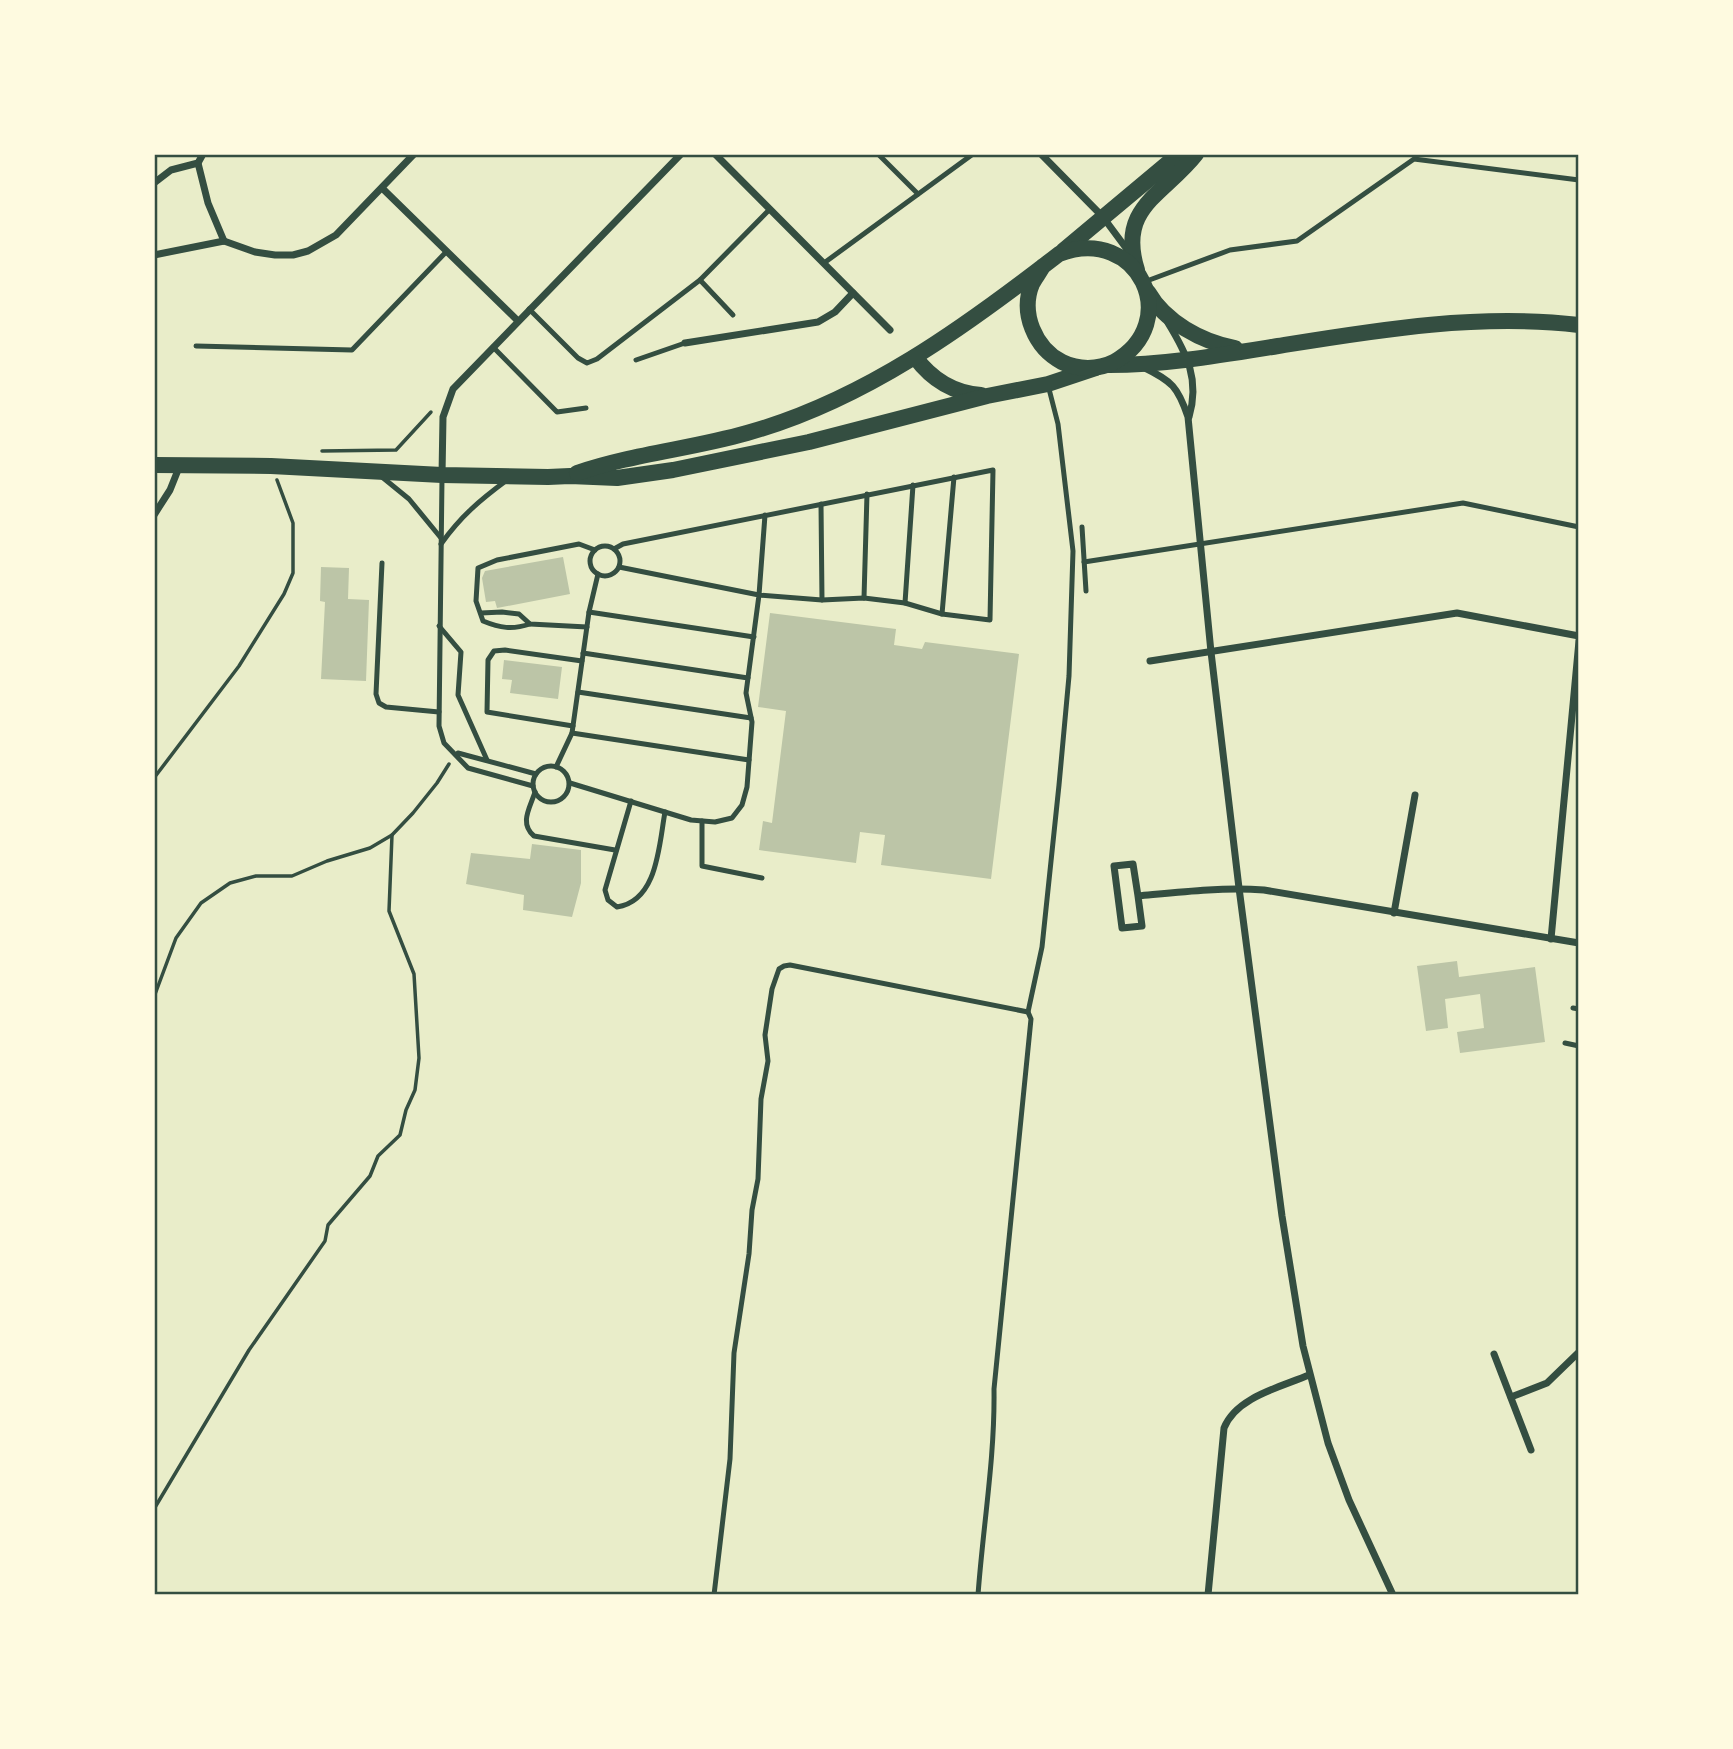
<svg xmlns="http://www.w3.org/2000/svg" width="1733" height="1749" font-family="Jost,sans-serif">
<rect width="100%" height="100%" fill="#e9edc9"/>
<!-- building -->
<g fill="#bcc5a7">
<path d="M563,557L570,594L497,608L495,601L486,602L482,578L485,571Z"/>
<path d="M321,567L349,568L348,599L369,600L366,681L321,679L325,602L320,601Z"/>
<path d="M770,613L896,629L894,645L922,649L925,642L1019,654L991,879L881,865L885,835L860,832L856,863L759,850L763,821L772,823L786,711L758,707Z"/>
<path d="M504,660L562,667L558,699L510,693L512,680L502,679Z"/>
<path d="M532,844L581,850V883L572,917L523,910L524,895L466,884L471,853L530,859Z"/>
<path d="M1457,961L1459,977L1535,967L1545,1042L1460,1053L1457,1032L1484,1028L1480,994L1445,999L1448,1028L1426,1031L1417,966Z"/>
</g>
<g fill="none" stroke-linecap="round" stroke-linejoin="round">
<!-- path -->
<g stroke="#344e41" stroke-width="3.5">
<path d="M322,451L396,450L431,412"/>
<path d="M154,778L239,666L284,594L293,573V523L277,480"/>
<path d="M154,997L176,938L201,903L230,883L256,876H292L327,861L370,848L392,835L413,813L437,783L449,764"/>
<path d="M154,1509L249,1350L325,1241L328,1225L370,1176L378,1156L400,1135L406,1110L415,1090L419,1058L414,974L389,911L392,835"/>
</g>
<!-- service -->
<g stroke="#344e41" stroke-width="5">
<path d="M878,154L918,194"/>
<path d="M824,263L973,154"/>
<path d="M700,280L733,315"/>
<path d="M1144,282L1230,250L1297,241L1414,159L1579,180"/>
<path d="M529,309L578,358L587,363L597,359L700,280L770,209"/>
<path d="M196,346L352,350L447,251"/>
<path d="M493,347L557,412L586,408"/>
<path d="M636,360L685,343"/>
<path d="M382,477L409,499L441,538"/>
<path d="M442,478L439,726L444,743L468,768L533,786"/>
<path d="M821,504L822,600"/>
<path d="M1082,527L1086,591"/>
<path d="M441,544C461,516 480,500 507,480"/>
<circle cx="605" cy="561" r="15"/>
<path d="M614,549L623,544L993,470L990,620L942,614L905,603L864,598L822,600L759,595L765,515"/>
<path d="M1084,562L1463,503L1579,527"/>
<path d="M382,563L376,694L379,703L386,707L439,712"/>
<path d="M864,598L867,494"/>
<path d="M905,603L913,485"/>
<path d="M589,612L754,637"/>
<path d="M481,613L502,612L519,614L530,624L587,627"/>
<path d="M942,614L954,477"/>
<path d="M530,624C512,630 500,628 483,621L476,601L478,568L497,560L579,544L595,550"/>
<path d="M439,626L461,652L458,695L487,760"/>
<path d="M583,653L748,678"/>
<path d="M578,692L751,718"/>
<path d="M573,726L487,712L488,660L494,651L505,650L582,661"/>
<path d="M572,733L749,760"/>
<path d="M458,753L536,774"/>
<circle cx="551" cy="784" r="18"/>
<path d="M556,767L572,733L589,612L598,574"/>
<path d="M570,783L691,820L715,822L732,818L742,805L747,787L752,722L746,693L759,595L619,567"/>
<path d="M535,792C530,808 519,823 534,836L615,850"/>
<path d="M631,801L605,890L608,900L617,907C658,901 659,844 665,812"/>
<path d="M702,821V866L762,878"/>
<path d="M1573,1008L1579,1009"/>
<path d="M1565,1043L1579,1046"/>
<path d="M714,1595L730,1459L734,1353L749,1254L752,1210L758,1179L761,1099L768,1061L765,1035L772,989L779,969L784,966L790,965L1028,1012"/>
<path d="M978,1595C983,1526 995,1458 994,1389L1031,1019L1028,1012L1042,947L1059,785L1069,676L1073,551L1058,424L1048,385"/>
</g>
<!-- minor -->
<g stroke="#344e41" stroke-width="7">
<path d="M715,154L890,330"/>
<path d="M1041,154L1103,217L1129,252"/>
<path d="M198,163L208,203L224,241"/>
<path d="M154,183L171,170L198,163L203,154"/>
<path d="M382,188L518,321"/>
<path d="M154,255L224,241L255,252L275,255H293L308,251L336,235L414,154"/>
<path d="M1168,323C1187,354 1200,380 1189,417"/>
<path d="M685,343L818,322L835,312L853,293"/>
<path d="M1143,367C1172,381 1178,387 1188,417L1211,652L1239,888L1282,1216L1303,1346L1328,1443L1349,1500L1393,1595"/>
<path d="M442,475L443,417L453,389L681,154"/>
<path d="M154,515L170,490L180,465"/>
<path d="M1150,661L1457,613L1579,636"/>
<path d="M1138,896L1133,864L1114,866L1122,928L1142,926L1138,896C1180,892 1221,887 1264,890L1579,943"/>
<path d="M1394,913L1415,795"/>
<path d="M1551,939L1579,641"/>
<path d="M1494,1354L1531,1450"/>
<path d="M1511,1397L1547,1383L1579,1352"/>
<path d="M1208,1595L1224,1428C1236,1397 1281,1387 1309,1375"/>
</g>
<!-- primary -->
<g stroke="#344e41" stroke-width="16">
<path d="M1063,251L1179,154"/>
<path d="M1137,270C1117,207 1164,195 1196,154"/>
<path d="M1148,292C1165,322 1202,342 1235,348"/>
<path d="M915,357C932,380 953,393 981,395"/>
<path d="M1109,365C1165,365 1222,355 1278,346C1377,330 1478,313 1579,325"/>
<path d="M154,465L271,466L442,475L548,477L570,476L617,478L673,470L809,442L987,396L1048,384L1096,368"/>
<path d="M577,473C632,454 691,449 747,433C863,401 965,327 1059,254C1139,224 1184,323 1114,362C1098,370 1078,370 1062,362C1035,348 1020,313 1032,284C1035,278 1040,272 1043,266"/>
</g>
</g>
<!-- border -->
<rect width="1733" height="1749" fill="none" stroke="#fefae0" stroke-width="312"/>
<rect x="156" y="156" width="1421" height="1437" fill="none" stroke="#344e41" stroke-width="2.5"/>
</svg>
